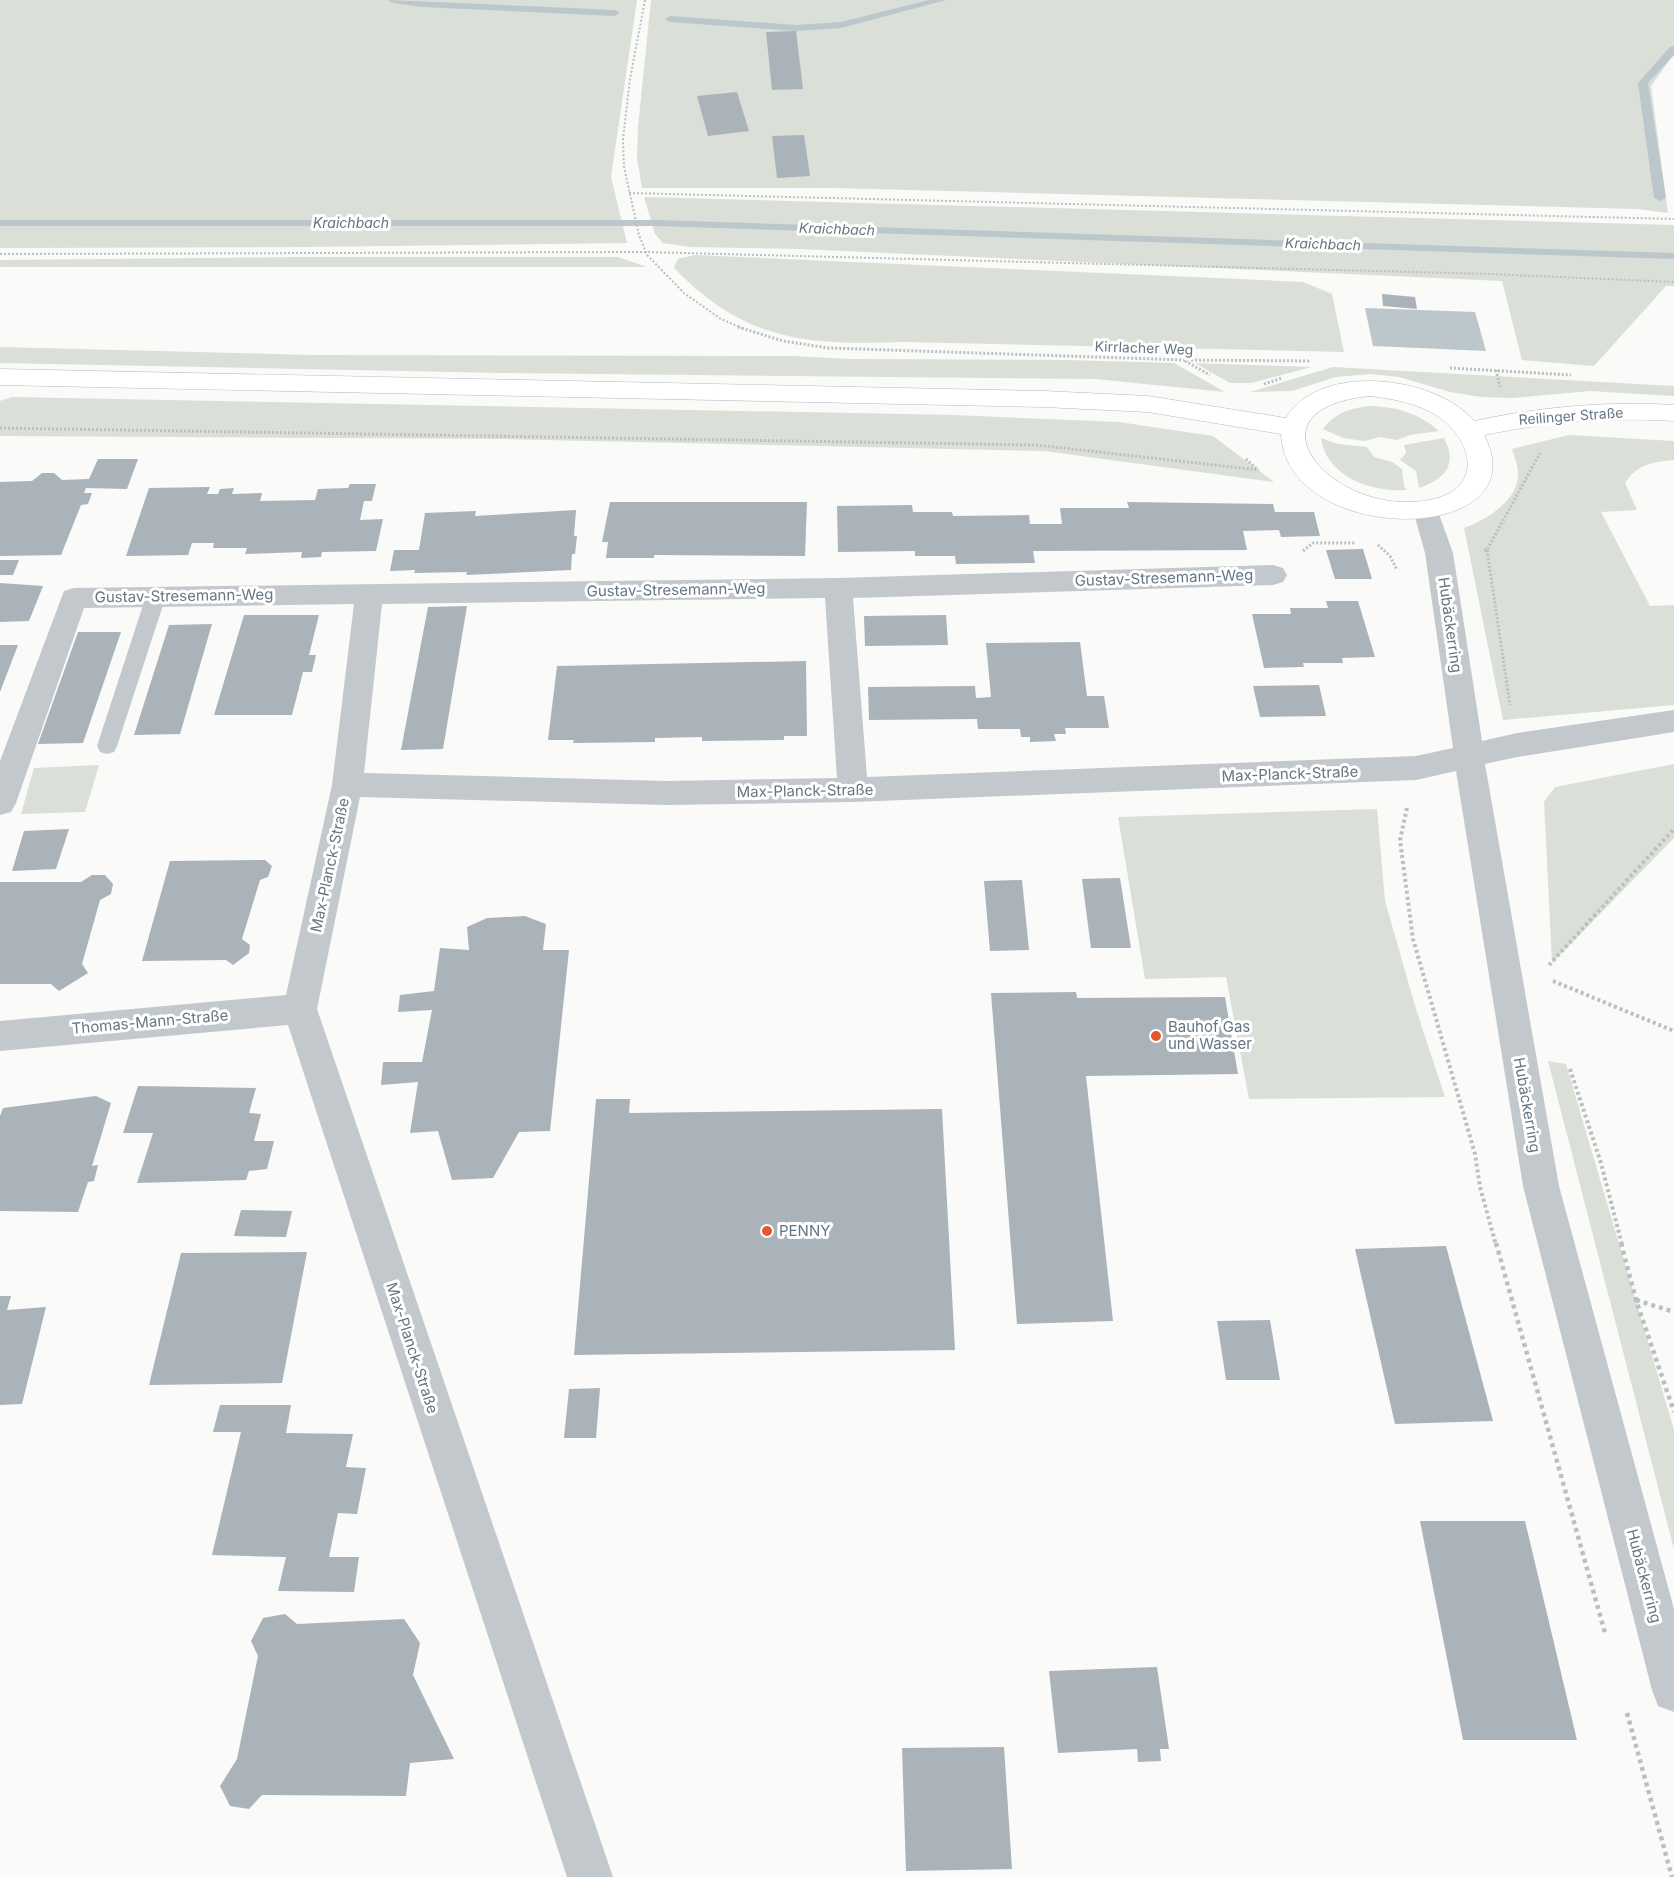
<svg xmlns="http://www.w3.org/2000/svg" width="1674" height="1877" font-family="Inter,sans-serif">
<rect width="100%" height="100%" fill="#fafaf8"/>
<!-- green -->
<g fill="#dadfd7">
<path d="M0,0H637L611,177L627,243L305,247L0,248Z"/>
<path d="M651,0H1674V54L1651,86L1668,213L1637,209L833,188H642L637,158L638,127Z"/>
<path d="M644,197L1674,225V286H1666L1594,366L1522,360L1502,281L799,249L690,247L663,243L655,234Z"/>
<path d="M695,255L1303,282L1332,294L1344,352L904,342C806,345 746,342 674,268L678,259Z"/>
<path d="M297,257H618L647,267H0V260Z"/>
<path d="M0,347L311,355L793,356L849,359L1065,360L1174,363L1225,392L1095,379L502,373L0,363Z"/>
<path d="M1195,363L1312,367L1251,383H1230Z"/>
<path d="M1333,367L1674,386V396L1590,391L1513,398L1481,397L1450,392L1399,377L1370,374L1336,377L1292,391L1250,392Z"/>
<path d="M12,397L953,415L1119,422L1213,436L1274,482L1044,451L497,439L0,436V401Z"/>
<path d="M1370,406C1396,407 1419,413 1439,431L1410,435L1397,440L1380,437L1365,441L1343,438L1323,429C1335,413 1350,408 1370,406Z"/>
<path d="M1569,435L1674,441V460C1653,462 1637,464 1625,483L1637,510L1601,512L1650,606L1674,605V705L1503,720L1464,528C1486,520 1520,500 1518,472C1518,465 1514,456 1512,449Z"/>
<path d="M1321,438L1338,444L1367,447L1374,457L1392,462L1402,469L1404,486L1407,490C1373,493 1326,477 1321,438Z"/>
<path d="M1444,438C1458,465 1445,479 1419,488L1416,471L1400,460L1406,453L1404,445Z"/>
<path d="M1674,764V838L1552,963L1544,802L1555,787Z"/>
<path d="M99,765L85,812L21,814L34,768Z"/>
<path d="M1377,809L1385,901L1415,1006L1445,1097L1249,1099L1226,977L1145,979L1118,817Z"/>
<path d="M1548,1061L1566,1064L1674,1430V1549Z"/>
</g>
<!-- water -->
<path fill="#bbc7cb" d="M1365,308L1475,312L1486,351L1373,346Z"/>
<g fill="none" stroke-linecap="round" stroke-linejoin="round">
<!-- stream -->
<g fill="#bbc7cb" fill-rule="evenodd">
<path d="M388,0L615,10L620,13L615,16L423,7L393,3Z"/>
<path d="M929,0H946L841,28L796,31L670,22L665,19L670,16L796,25L841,22Z"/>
<path d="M1674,46V55L1648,83L1666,198L1660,201L1654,198L1638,83L1670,47Z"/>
<path d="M0,220H657L1674,253V259L657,226H0Z"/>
</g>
</g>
<!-- building -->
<g fill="#aab3b9">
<path d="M796,31L803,89L772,90L766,32Z"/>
<path d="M737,92L749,131L708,136L697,96Z"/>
<path d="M804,135L810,176L777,178L772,136Z"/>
<path d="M1382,294L1415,297L1417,309L1383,306Z"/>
<path d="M98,459H138L127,489L86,488L84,493H92L88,504L81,505L61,555L0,556V482L32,481L42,473H54L62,480L89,479Z"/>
<path d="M350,484H376L372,501H364L360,520L383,519L376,551L322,552L321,557L301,558L302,552L245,554L247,548H213L214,543H192L188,555L126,556L149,488L210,487L207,494H218L220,489L234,488L232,494L262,493L260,501L315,500L318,489L348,488Z"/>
<path d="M610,502H807L805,556L654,555V558H606L608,542H602Z"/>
<path d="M1127,502L1273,504L1275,512H1314L1320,536L1281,537L1279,530L1243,531L1247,550L1033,551L1035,563L956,564L955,556H915V551L838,552L837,506L912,505L913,512H952L953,516L1029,515L1030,524H1062L1060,508H1129Z"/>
<path d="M576,510L574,536H577L575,554H572L571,570L466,575L467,572L414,573L415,570L390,571L394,550H419L425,513L476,511L475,516Z"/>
<path d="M1363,549L1372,579H1335L1326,550Z"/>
<path d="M0,560H19L13,575H0Z"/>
<path d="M0,583L43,586L29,621L0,622Z"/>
<path d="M1326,601H1358L1375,657L1342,658L1343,663H1303L1304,667L1264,668L1252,614H1291L1290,608H1328Z"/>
<path d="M467,606L443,749L401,750L428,607Z"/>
<path d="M244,615H319L309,655H316L312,672H303L292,715H214Z"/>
<path d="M946,615L948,645L865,646L864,616Z"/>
<path d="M212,624L180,734L134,735L169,625Z"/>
<path d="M78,632H121L83,743L38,744Z"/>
<path d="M1080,642L1087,696H1104L1109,728H1065L1066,734H1054L1056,741L1030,742V737H1021L1020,729H978L977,719L869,720L868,687L975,686L976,698L991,697L986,643Z"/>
<path d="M0,645H18L0,692Z"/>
<path d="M806,661L807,736H784V740L702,741V737L655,738V742L573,743L574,740H548L557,666Z"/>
<path d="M1319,685L1326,716L1260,717L1253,686Z"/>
<path d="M69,829L56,869L12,871L24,831Z"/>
<path d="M265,860L272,866L268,877L260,880L242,939L250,945L249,953L233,965L226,960L142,961L170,861Z"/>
<path d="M92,875H105L113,884L111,894L100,900L82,964L88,973L59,991L51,984H0V882H81Z"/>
<path d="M1120,878L1131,948H1091L1082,879Z"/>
<path d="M1022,880L1029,950L990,951L984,881Z"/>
<path d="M525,916L546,924L543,950H569L550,1131L519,1132L493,1178L452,1180L438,1131L410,1133L418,1082L381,1085L383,1062H422L432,1010L398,1012L400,995L434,991L440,948L469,950L467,927L487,918Z"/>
<path d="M1076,992L1077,998L1225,997L1238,1074L1086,1076L1113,1321L1017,1324L991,993Z"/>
<path d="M138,1086L256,1088L249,1113L261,1114L254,1141H274L267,1169L249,1171L246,1180L137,1183L153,1133H123Z"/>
<path d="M96,1096L111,1103L92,1166L98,1165L94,1181L88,1182L78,1212L0,1211V1116L3,1108Z"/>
<path d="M596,1099H630L629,1113L942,1109L955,1350L574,1355Z"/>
<path d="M241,1210L292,1211L286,1237L234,1236Z"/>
<path d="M1446,1246L1493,1421L1395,1424L1355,1249Z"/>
<path d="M307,1252L282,1383L149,1385L181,1253Z"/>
<path d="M0,1296H11L7,1310L46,1307L22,1404L0,1405Z"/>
<path d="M1270,1320L1280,1380H1226L1217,1321Z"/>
<path d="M600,1388L596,1438H564L569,1389Z"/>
<path d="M220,1405H291L286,1433L353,1434L346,1467L366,1468L357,1514L338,1513L329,1557H359L354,1592L278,1591L286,1557L212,1555L241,1432H213Z"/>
<path d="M1420,1521H1525L1577,1740H1463Z"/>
<path d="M285,1614L297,1624L404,1619L420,1643L413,1675L454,1759L410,1763L406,1796L262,1795L249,1809L230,1806L220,1786L237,1759L258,1656L251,1641L263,1618Z"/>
<path d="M1157,1667L1169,1749H1160L1161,1761L1138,1762L1137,1749L1058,1753L1049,1671Z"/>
<path d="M1004,1747L1012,1869L906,1871L902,1748Z"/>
</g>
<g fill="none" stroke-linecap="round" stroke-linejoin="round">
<defs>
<path id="secondary" d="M0,369L1044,391L1148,396L1286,418C1319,362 1435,375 1474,421C1540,407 1606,401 1674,405V421C1610,417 1547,422 1484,435C1542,546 1286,548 1281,434L1148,412L1044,407L0,385ZM1370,396C1394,399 1418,403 1439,417C1473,441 1483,487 1434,499C1336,522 1236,409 1370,396Z"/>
</defs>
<!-- secondary casing -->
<use href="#secondary" stroke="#b3babf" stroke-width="1"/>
<!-- path-far3 -->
<g stroke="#bbbfc2" stroke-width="2" stroke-dasharray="2 2" stroke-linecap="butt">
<path d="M645,0L630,79L623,139L624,167L639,235L647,255L684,293L721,319L742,328"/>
<path d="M629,193L1674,219"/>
<path d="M0,254L645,252L1490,274L1674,282"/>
</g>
<!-- path-far2 -->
<g stroke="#bbbfc2" stroke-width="3" stroke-dasharray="2 2" stroke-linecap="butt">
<path d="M738,327L783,341L829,348L1185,360L1311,361"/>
<path d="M1185,361L1210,375"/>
<path d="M1450,368L1571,375"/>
<path d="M1496,370L1500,387"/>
<path d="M1264,384L1282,378"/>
<path d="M0,428L1036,445L1259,470"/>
<path d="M1246,459L1258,470"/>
<path d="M1378,545L1390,556"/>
<path d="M1484,550H1487L1540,453"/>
<path d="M1487,550L1510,705"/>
<path d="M1303,551L1313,543H1356"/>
<path d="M1390,556L1397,570"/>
</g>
<!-- path-far1 -->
<g stroke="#bbbfc2" stroke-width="4" stroke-dasharray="3 3" stroke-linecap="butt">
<path d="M1407,808L1400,840L1413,939L1475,1154L1480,1187L1496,1245"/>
<path d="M1549,965L1674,829"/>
<path d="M1553,981L1674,1031"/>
<path d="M1570,1069L1601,1163L1622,1245"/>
</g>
<!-- path -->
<g stroke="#bbbfc2" stroke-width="4.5" stroke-dasharray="4 4" stroke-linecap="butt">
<path d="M1496,1243L1605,1633"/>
<path d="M1621,1243L1636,1300L1674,1412"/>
<path d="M1636,1300L1674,1312"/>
<path d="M1627,1713L1672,1877"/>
</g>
<!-- service -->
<path fill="#c3c8cc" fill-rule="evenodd" d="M156,589L163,591L166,596L117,746L114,752L107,754L100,752L97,746L146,596L149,591Z"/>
<!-- minor -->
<path fill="#c3c8cc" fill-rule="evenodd" d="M1426,501L1435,503L1453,553L1482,741L1517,733L1674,710V732L1517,757L1485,764L1559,1186L1674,1609V1712L1658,1706L1652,1690L1523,1186L1456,771L1416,780L853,802L668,805L360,797L317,1009L613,1877H567L288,1025L0,1051V1021L286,995L332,785L354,604L84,608L16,803L11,812L0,815V761L64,591L74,588L838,578L1273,565L1283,568L1287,575L1283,582L1273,585L853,598L867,777L1416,756L1453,748L1425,553L1413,510L1417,503ZM825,598L837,778L668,781L364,773L382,604Z"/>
<!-- secondary -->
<use href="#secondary" fill="#fff" fill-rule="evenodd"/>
</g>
<!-- markers -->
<g fill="#e4572e" stroke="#fff" stroke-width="2">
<circle cx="1156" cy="1036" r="6"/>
<circle cx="767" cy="1231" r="6"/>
</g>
<g text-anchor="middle" stroke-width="6" stroke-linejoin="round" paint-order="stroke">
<!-- far-water labels -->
<g font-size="14" font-style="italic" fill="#60757c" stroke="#fff">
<text x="351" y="228">Kraichbach</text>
<text transform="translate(837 229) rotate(2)" y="5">Kraichbach</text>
<text transform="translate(1323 244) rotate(2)" y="5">Kraichbach</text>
</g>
<!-- far-street labels -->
<g font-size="14" fill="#657683" stroke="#fff">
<text transform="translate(1144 348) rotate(2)" y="5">Kirrlacher Weg</text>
<text transform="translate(1571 416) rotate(-4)" y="5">Reilinger Straße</text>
</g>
<!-- street labels -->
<g font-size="15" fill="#657683" stroke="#fff">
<text transform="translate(1164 578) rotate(-2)" y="5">Gustav-Stresemann-Weg</text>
<text transform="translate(676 590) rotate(-1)" y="5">Gustav-Stresemann-Weg</text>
<text transform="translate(184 596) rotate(-1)" y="5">Gustav-Stresemann-Weg</text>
<text transform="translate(1450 625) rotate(82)" y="5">Hubäckerring</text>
<text transform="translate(1290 774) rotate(-2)" y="5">Max-Planck-Straße</text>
<text transform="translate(805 791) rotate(-1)" y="5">Max-Planck-Straße</text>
<text transform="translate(330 865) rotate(-78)" y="5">Max-Planck-Straße</text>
<text transform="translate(150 1022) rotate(-5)" y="5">Thomas-Mann-Straße</text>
<text transform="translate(1527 1105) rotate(80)" y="5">Hubäckerring</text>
<text transform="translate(412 1348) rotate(72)" y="5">Max-Planck-Straße</text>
<text transform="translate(1644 1576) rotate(75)" y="5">Hubäckerring</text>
</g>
<!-- poi labels -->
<g font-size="15" fill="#657683" stroke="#fff" text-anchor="start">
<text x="1168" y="1032">Bauhof Gas<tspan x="1168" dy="17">und Wasser</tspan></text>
<text x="779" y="1236">PENNY</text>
</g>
</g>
</svg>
